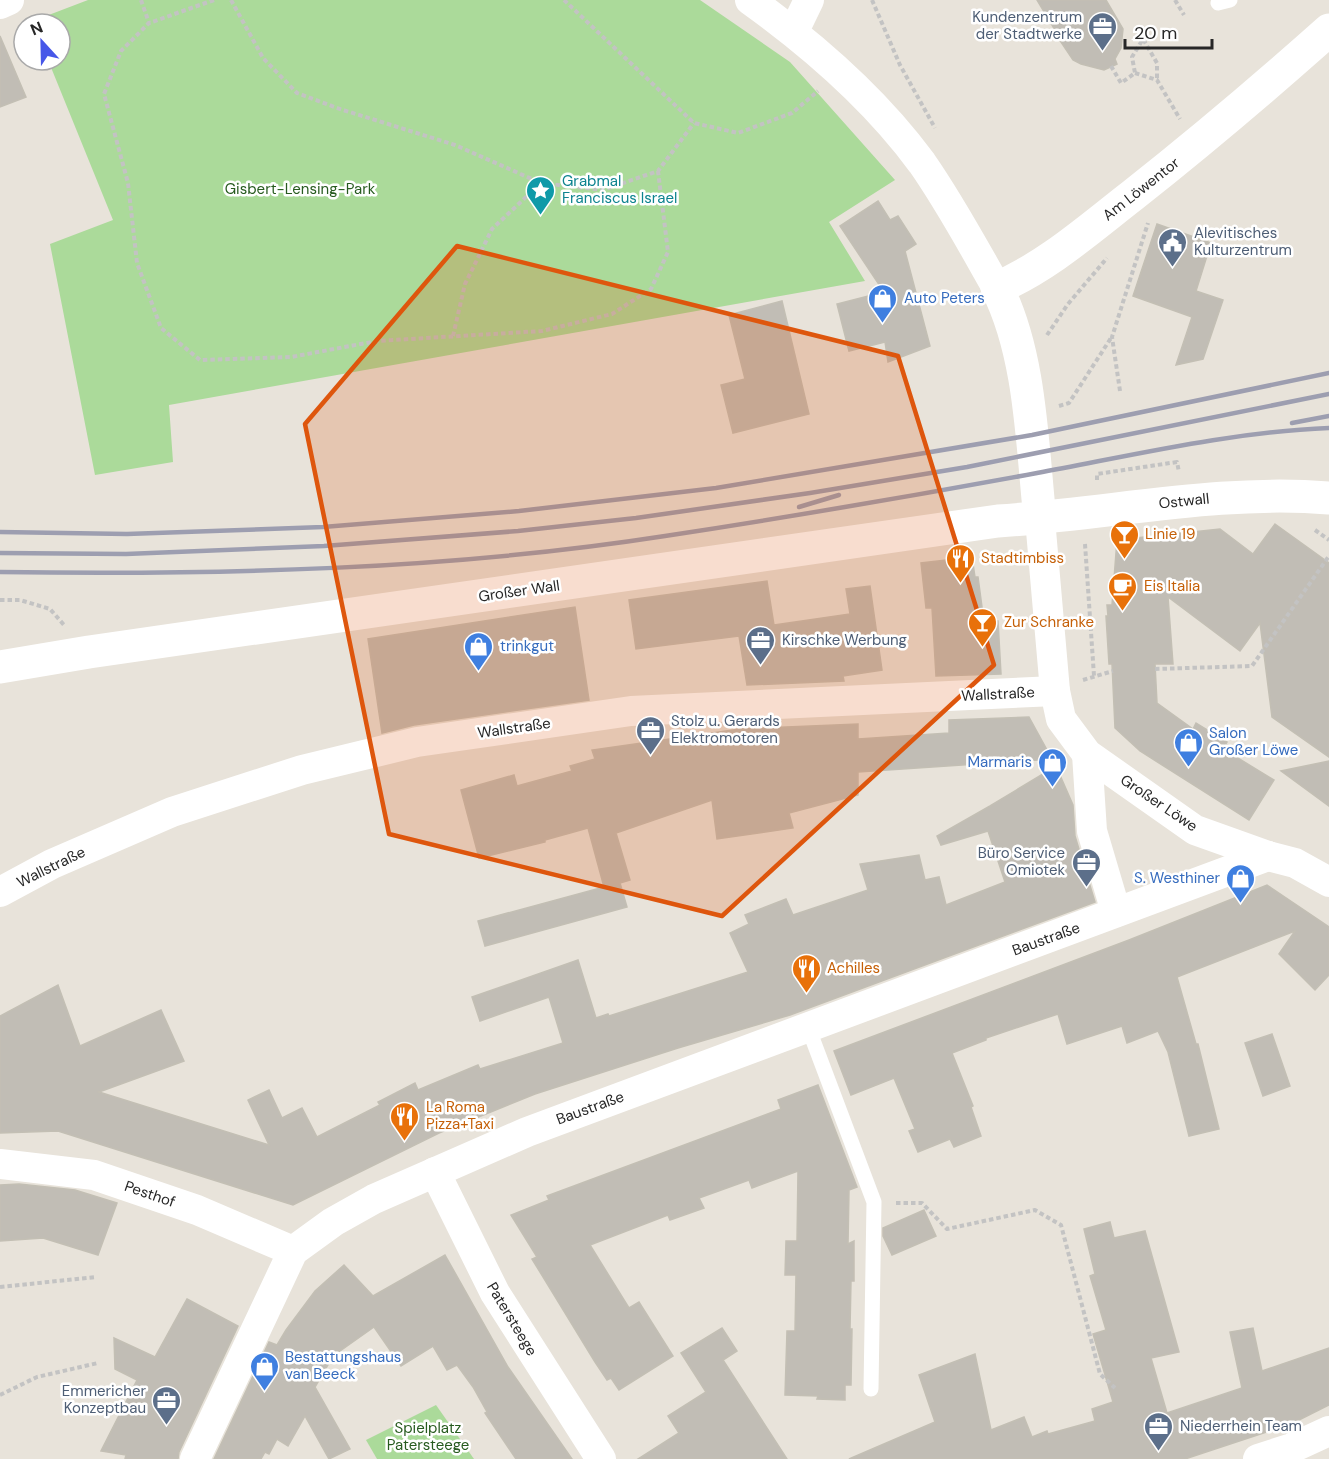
<svg xmlns="http://www.w3.org/2000/svg" width="1329" height="1459" font-family="'DM Sans',sans-serif">
<rect width="100%" height="100%" fill="#e8e3da"/>
<!-- green -->
<g fill="#abda9a">
<path d="M88,0H700L790,62L895,180L829,222L865,281L169,405L173,462L95,475L50,244L113,220L48,60H60V24H34L33,21Z"/>
<path d="M436,1405L474,1459H377L366,1440Z"/>
</g>
<!-- building -->
<g fill="#c1bdb5" stroke="#c3bfb4" stroke-width="1.5">
<path d="M1037,0H1106L1123,29L1121,48L1115,59L1117,64L1104,70L1081,64L1073,60L1057,36L1058,35Z"/>
<path d="M0,36L26,97L0,107Z"/>
<path d="M878,201L890,220L898,216L916,244L905,251L930,346L888,362L885,342L849,351L837,304L884,292L840,226Z"/>
<path d="M1157,224L1211,243L1196,291L1223,300L1203,359L1176,365L1192,317L1133,296Z"/>
<path d="M782,301L809,414L733,433L721,385L745,379L729,315Z"/>
<path d="M1275,524L1329,563V757L1272,717L1260,623L1240,651L1168,597L1173,664H1155L1157,703L1193,729L1196,723L1227,742L1223,749L1274,780L1249,820L1140,751L1115,728L1112,664H1109L1106,616H1108L1107,605H1112L1117,540L1220,529L1253,554Z"/>
<path d="M972,557L975,577H978L984,622L998,621L1001,674L936,676L932,608H926L921,563Z"/>
<path d="M767,581L774,625L850,614L846,589L870,586L882,670L843,676L844,681L747,685L739,636L636,649L629,600Z"/>
<path d="M575,607L589,700L414,725L382,733L368,639Z"/>
<path d="M1029,717L1052,759L858,772V795L789,813L793,828L717,839L712,800L616,833L630,880L620,883L627,907L485,946L478,921L604,887L588,828L545,840V842L479,858L461,790L514,775L517,786L572,771L570,766L595,759L592,750L740,729L858,724V739L949,733V720Z"/>
<path d="M1329,761V806L1281,771Z"/>
<path d="M1056,766L1073,805L1075,836L1095,902L790,1015L678,1048L535,1094L439,1133L293,1205L58,1131L0,1133V1016L58,985L80,1046L161,1010L184,1061L99,1092L269,1145L248,1100L269,1090L282,1118L302,1108L317,1137L380,1105L378,1102L415,1083L418,1090L478,1065L480,1069L563,1043L549,997L480,1021L472,997L578,960L596,1018L608,1014L609,1016L748,972L730,933L749,924L745,915L786,899L793,915L868,890L860,864L919,855L925,880L939,877L946,905L1005,882L988,831L941,845L937,836L990,806Z"/>
<path d="M1267,885L1329,927V975L1315,990L1279,954L1295,931L1177,977L1196,1044H1198L1219,1129L1189,1136L1168,1052L1158,1031L1127,1043L1122,1026L1067,1044L1058,1014L986,1038V1040L952,1053L973,1106L971,1107L981,1136L954,1147L950,1139L918,1152L909,1131L915,1129L894,1078L851,1095L834,1051L1129,940Z"/>
<path d="M1272,1034L1290,1086L1263,1096L1245,1043Z"/>
<path d="M818,1085L857,1187L849,1190L848,1244L854,1241V1281H851L850,1329H852L851,1385H845V1400L817,1399L818,1396L785,1395L787,1331H795L796,1275H785L786,1241H797L798,1171L752,1188L749,1180L699,1198L704,1208L670,1220L668,1215L590,1245L629,1308L639,1302L673,1356L619,1390L611,1378L607,1380L595,1362L532,1259L537,1257L511,1215L549,1200L547,1196L781,1109L778,1100Z"/>
<path d="M19,1184L75,1190L117,1203L98,1255L43,1238L0,1241V1185Z"/>
<path d="M924,1210L936,1236L892,1255L883,1236V1228Z"/>
<path d="M1110,1222L1114,1238L1145,1231L1179,1352L1151,1358L1167,1413L1242,1388L1230,1332L1253,1328L1262,1371L1329,1348V1405L1291,1424L1185,1459H849L935,1422L919,1375L975,1354L991,1430L1024,1417L1032,1437L1047,1431L1048,1434L1095,1421L1092,1409L1113,1402L1093,1334L1106,1330L1090,1276L1095,1274L1084,1229Z"/>
<path d="M445,1255L508,1367L572,1459H516L485,1413L487,1412L473,1387L457,1365L447,1370L433,1346L401,1366L374,1327L333,1356L315,1387L350,1449L329,1459L305,1416L288,1446L277,1439L269,1454L265,1452L261,1459H214L269,1342L277,1345L286,1330L315,1291L344,1265L373,1296Z"/>
<path d="M187,1299L238,1326L179,1452L178,1459H125L126,1455L101,1451L137,1380L115,1369L114,1338L155,1357Z"/>
<path d="M722,1328L737,1351L723,1360L787,1459H638L679,1433L668,1416L706,1392L681,1353Z"/>
</g>
<g fill="none" stroke-linecap="round" stroke-linejoin="round">
<!-- path -->
<g stroke="#c3c3c3" stroke-width="4" stroke-dasharray="4.5 3" stroke-linecap="butt">
<path d="M141,0L149,23"/>
<path d="M214,0L149,23L121,51L104,94L128,183L137,263L161,328L200,360L291,357L377,341L542,331L612,314L651,289L668,252L658,171"/>
<path d="M231,0L263,58L297,93L340,109L455,145L541,183L603,190L658,171L694,123"/>
<path d="M564,0L694,123L738,133L792,113L818,91"/>
<path d="M872,0L900,65L935,128"/>
<path d="M1175,0L1184,15"/>
<path d="M1111,66L1121,83L1135,73L1132,57L1143,39L1157,63V80"/>
<path d="M1135,73L1157,80L1180,119"/>
<path d="M1047,335L1068,304L1107,258"/>
<path d="M453,336L465,284L492,229L541,183"/>
<path d="M1120,391L1112,337L1148,223"/>
<path d="M1059,406L1069,403L1111,338"/>
<path d="M1097,480V474L1177,462L1179,472"/>
<path d="M1315,530L1329,540"/>
<path d="M1085,544L1094,676"/>
<path d="M0,600H20L50,609L64,625"/>
<path d="M1155,669L1252,666L1329,556"/>
<path d="M1083,680L1113,671"/>
<path d="M896,1203H922L947,1229L1035,1210L1061,1225L1100,1374L1115,1388"/>
<path d="M0,1287L96,1277"/>
<path d="M0,1395L37,1377L98,1363"/>
</g>
<!-- service -->
<g stroke="#fff" stroke-width="15">
<path d="M1218,3L1230,0"/>
<path d="M808,1027L874,1202L871,1389"/>
</g>
<!-- minor -->
<g stroke="#fff" stroke-width="30">
<path d="M750,0C814,46 875,99 922,163C950,203 973,246 997,288"/>
<path d="M0,4L9,0"/>
<path d="M794,31L809,0"/>
<path d="M1040,519L1055,691L1061,719L1087,754L1195,830L1268,856L1295,863L1329,882"/>
<path d="M1087,754L1092,831L1116,912"/>
<path d="M0,892L52,864L172,812L302,770L417,742L631,711L1055,691"/>
<path d="M0,1164L94,1175L197,1210L293,1251"/>
<path d="M435,1172L495,1293L601,1459"/>
<path d="M195,1459L293,1251L333,1222L374,1199L527,1132L1268,856"/>
<path d="M1258,1459L1292,1448L1329,1431"/>
</g>
<!-- tertiary -->
<path stroke="#fff" stroke-width="33" d="M1040,519C1032,445 1031,355 997,288C1048,266 1089,229 1133,195C1200,142 1265,87 1329,30"/>
<!-- secondary -->
<path stroke="#fff" stroke-width="33" d="M0,667L89,652L998,521C1109,514 1218,489 1329,498"/>
<!-- rail -->
<g stroke="#9d9eb0" stroke-width="4.5">
<path d="M1292,423L1329,416"/>
<path d="M799,507L839,495"/>
<path d="M0,532L127,534L323,527L519,511L716,488L1032,435L1329,373"/>
<path d="M0,553L126,554L324,546L518,531L636,518L810,493L967,467L1329,394"/>
<path d="M0,572C221,575 446,570 665,536C789,517 913,496 1037,473C1134,455 1230,432 1329,428"/>
</g>
</g>
<!-- marked area -->
<path fill="#de560d" fill-opacity="0.2" stroke="#de560d" stroke-width="4.5" stroke-linejoin="round" d="M457,246L898,356L994,665L722,916L389,834L305,424Z"/>
<!-- icons -->
<defs>
<symbol id="office-pin" viewBox="-11 -11 22 30"><path d="M0 17L-7.5 6A9.5 9.5 0 1 1 7.5 6Z" fill="#5c6f8a" stroke="#fff"/><path d="M-6-3h4V-5.5h4V-3h4V5H-6ZM-1-4.5V-3h2v-1.5ZM-6 0V1H6V0Z" fill="#fff"/></symbol>
<symbol id="sight-pin" viewBox="-11 -11 22 30"><path d="M0 17L-7.5 6A9.5 9.5 0 1 1 7.5 6Z" fill="#0f9aa8" stroke="#fff"/><path d="M0-6L1.8-2.2L6-1.7L2.9 1.2L3.7 5.4L0 3.3L-3.7 5.4L-2.9 1.2L-6-1.7L-1.8-2.2Z" fill="#fff"/></symbol>
<symbol id="civic-pin" viewBox="-11 -11 22 30"><path d="M0 17L-7.5 6A9.5 9.5 0 1 1 7.5 6Z" fill="#5c6f8a" stroke="#fff"/><path d="M-.6-6.5H3V-4.5H.6V-3L4-1V1h2V6H-6V1h2V-1L-.6-3ZM-1.2 2.5V6h2.4V2.5Z" fill="#fff"/></symbol>
<symbol id="shop-pin" viewBox="-11 -11 22 30"><path d="M0 17L-7.5 6A9.5 9.5 0 1 1 7.5 6Z" fill="#3f7fe0" stroke="#fff"/><path d="M-5-2.5h2.3a2.7 3.5 0 0 1 5.4 0H5L5.5 6h-11ZM-1.5-2.5h3a1.5 2.3 0 0 0-3 0Z" fill="#fff"/></symbol>
<symbol id="bar-pin" viewBox="-11 -11 22 30"><path d="M0 17L-7.5 6A9.5 9.5 0 1 1 7.5 6Z" fill="#e8710a" stroke="#fff"/><path d="M-6-5H6L.8 .8V4.5H3.5V6h-7V4.5H-.8V.8Z" fill="#fff"/></symbol>
<symbol id="restaurant-pin" viewBox="-11 -11 22 30"><path d="M0 17L-7.5 6A9.5 9.5 0 1 1 7.5 6Z" fill="#e8710a" stroke="#fff"/><path d="M-5-6h1v4h1v-4h1v4h1v-4h1v5L-1.5 .5V6h-2V.5L-5-1ZM5-6V6H3V1.5H1.5Q1.5-4 5-6Z" fill="#fff"/></symbol>
<symbol id="cafe-pin" viewBox="-11 -11 22 30"><path d="M0 17L-7.5 6A9.5 9.5 0 1 1 7.5 6Z" fill="#e8710a" stroke="#fff"/><path d="M-5.5-4.5H6V0H3Q3 3.5 0 3.5H-2.5Q-5.5 3.5-5.5 0ZM3-3.2v2h1.7v-2ZM-6 4.5H4V6H-6Z" fill="#fff"/></symbol>
</defs>
<g fill-rule="evenodd">
<use href="#office-pin" x="1086" y="10" width="33" height="45"/>
<use href="#sight-pin" x="524" y="174" width="33" height="45"/>
<use href="#civic-pin" x="1156" y="226" width="33" height="45"/>
<use href="#shop-pin" x="866" y="282" width="33" height="45"/>
<use href="#bar-pin" x="1108" y="518" width="33" height="45"/>
<use href="#restaurant-pin" x="944" y="542" width="33" height="45"/>
<use href="#cafe-pin" x="1106" y="570" width="33" height="45"/>
<use href="#bar-pin" x="966" y="606" width="33" height="45"/>
<use href="#office-pin" x="744" y="624" width="33" height="45"/>
<use href="#shop-pin" x="462" y="630" width="33" height="45"/>
<use href="#office-pin" x="634" y="714" width="33" height="45"/>
<use href="#shop-pin" x="1172" y="726" width="33" height="45"/>
<use href="#shop-pin" x="1036" y="746" width="33" height="45"/>
<use href="#office-pin" x="1070" y="846" width="33" height="45"/>
<use href="#shop-pin" x="1224" y="862" width="33" height="45"/>
<use href="#restaurant-pin" x="790" y="952" width="33" height="45"/>
<use href="#restaurant-pin" x="388" y="1100" width="33" height="45"/>
<use href="#shop-pin" x="248" y="1350" width="33" height="45"/>
<use href="#office-pin" x="150" y="1384" width="33" height="45"/>
<use href="#office-pin" x="1142" y="1410" width="33" height="45"/>
</g>
<g text-anchor="middle" stroke-width="5" stroke-linejoin="round" paint-order="stroke">
<!-- service labels -->
<g font-size="15" fill="#4e5e75" stroke="#fff" text-anchor="start">
<text x="1082" y="22" text-anchor="end">Kundenzentrum<tspan x="1082" dy="17">der Stadtwerke</tspan></text>
<text x="1194" y="238">Alevitisches<tspan x="1194" dy="17">Kulturzentrum</tspan></text>
<text x="782" y="645">Kirschke Werbung</text>
<text x="671" y="726">Stolz u. Gerards<tspan x="671" dy="17">Elektromotoren</tspan></text>
<text x="1065" y="858" text-anchor="end">Büro Service<tspan x="1065" dy="17">Omiotek</tspan></text>
<text x="146" y="1396" text-anchor="end">Emmericher<tspan x="146" dy="17">Konzeptbau</tspan></text>
<text x="1180" y="1431">Niederrhein Team</text>
</g>
<!-- culture labels -->
<g font-size="15" fill="#0d838f" stroke="#fff" text-anchor="start">
<text x="562" y="186">Grabmal<tspan x="562" dy="17">Franciscus Israel</tspan></text>
</g>
<!-- park labels -->
<g font-size="15" fill="#275b1f" stroke="#fff">
<text x="300" y="194">Gisbert-Lensing-Park</text>
<text x="428" y="1433">Spielplatz<tspan x="428" dy="17">Patersteege</tspan></text>
</g>
<!-- street labels -->
<g font-size="15" fill="#272727" stroke="#fff">
<text transform="translate(1141 189) rotate(-38)" y="5">Am Löwentor</text>
<text transform="translate(1184 501) rotate(-6)" y="5">Ostwall</text>
<text transform="translate(519 591) rotate(-8)" y="5">Großer Wall</text>
<text transform="translate(998 694) rotate(-3)" y="5">Wallstraße</text>
<text transform="translate(514 728) rotate(-8)" y="5">Wallstraße</text>
<text transform="translate(1159 803) rotate(34)" y="5">Großer Löwe</text>
<text transform="translate(51 867) rotate(-26)" y="5">Wallstraße</text>
<text transform="translate(1046 939) rotate(-20)" y="5">Baustraße</text>
<text transform="translate(590 1108) rotate(-20)" y="5">Baustraße</text>
<text transform="translate(150 1194) rotate(19)" y="5">Pesthof</text>
<text transform="translate(512 1319) rotate(59)" y="5">Patersteege</text>
</g>
<!-- shop labels -->
<g font-size="15" fill="#366cbe" stroke="#fff" text-anchor="start">
<text x="904" y="303">Auto Peters</text>
<text x="500" y="651">trinkgut</text>
<text x="1209" y="738">Salon<tspan x="1209" dy="17">Großer Löwe</tspan></text>
<text x="1032" y="767" text-anchor="end">Marmaris</text>
<text x="1220" y="883" text-anchor="end">S. Westhiner</text>
<text x="285" y="1362">Bestattungshaus<tspan x="285" dy="17">van Beeck</tspan></text>
</g>
<!-- food labels -->
<g font-size="15" fill="#c56008" stroke="#fff" text-anchor="start">
<text x="1145" y="539">Linie 19</text>
<text x="981" y="563">Stadtimbiss</text>
<text x="1144" y="591">Eis Italia</text>
<text x="1004" y="627">Zur Schranke</text>
<text x="827" y="973">Achilles</text>
<text x="426" y="1112">La Roma<tspan x="426" dy="17">Pizza+Taxi</tspan></text>
</g>
</g>
<!-- north arrow -->
<g transform="translate(42 42) rotate(338)"><circle r="28" fill="#ffffff" stroke="#a9a9a9" stroke-width="1.5"/>
<path d="M0-4.5L10 22L0 15L-10 22Z" fill="#4757e8"/>
<text y="-9" font-size="16" font-weight="bold" text-anchor="middle" fill="#272727">N</text>
</g>
<!-- scale -->
<path d="M1125 39v9h87v-9" fill="none" stroke="#272727" stroke-width="3"/>
<text x="1134" y="39" font-size="18" fill="#272727" stroke="#ffffff" stroke-width="4.5" paint-order="stroke">20 m</text>
</svg>
